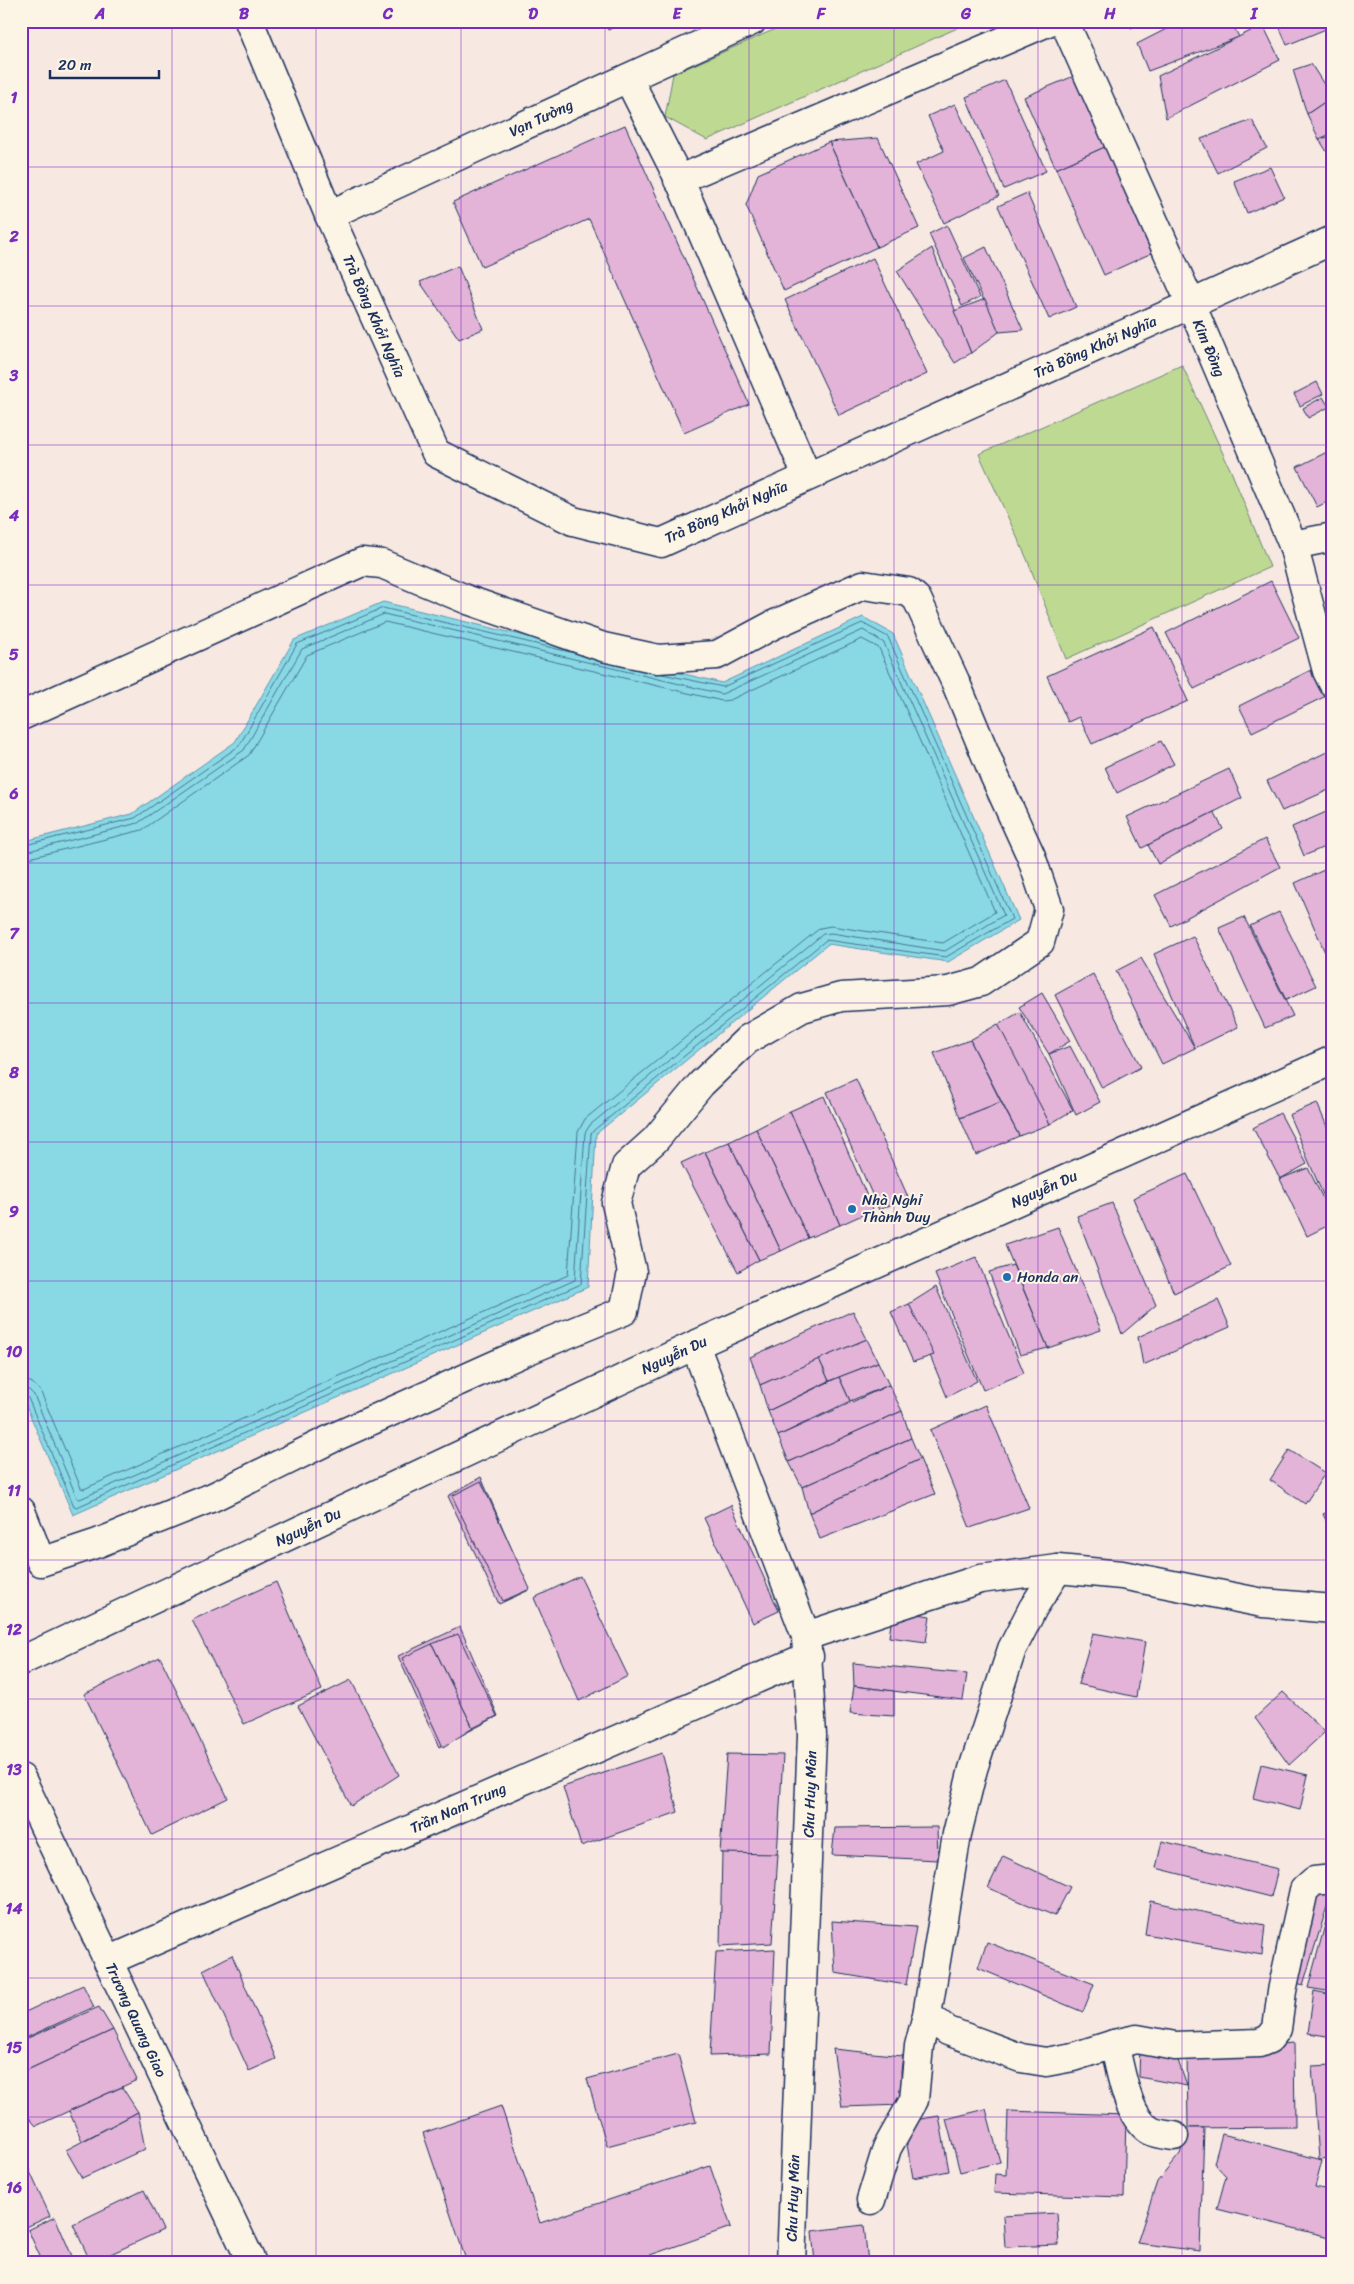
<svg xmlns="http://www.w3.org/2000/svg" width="1354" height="2284" font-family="Sriracha,sans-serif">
<rect width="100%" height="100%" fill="#f7e8e2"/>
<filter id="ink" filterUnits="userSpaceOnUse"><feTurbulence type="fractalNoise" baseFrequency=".02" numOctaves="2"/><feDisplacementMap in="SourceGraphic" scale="10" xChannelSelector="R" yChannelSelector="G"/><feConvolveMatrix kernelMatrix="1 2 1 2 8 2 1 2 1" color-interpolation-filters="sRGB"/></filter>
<g filter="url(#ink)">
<!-- green -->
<g fill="#beda92" stroke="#6c8478">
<path d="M794,21H973L707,140L665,117L673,74Z"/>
<path d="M1182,365L1231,471L1270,567L1066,659L1027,559L979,454Z"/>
</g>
<!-- water -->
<path fill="#89d9e5" stroke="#5d95af" d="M383,602L722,683L863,617L893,634L1019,920L948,962L828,944L596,1134L588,1287L73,1515L21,1394V842L132,814L235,742L294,640Z"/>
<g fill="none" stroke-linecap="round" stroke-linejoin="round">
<!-- shore -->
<g stroke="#477394" stroke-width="1">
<path d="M21,846L135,818L239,746L297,644L383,608L574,653"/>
<path d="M21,853L138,823L244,750L302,649L384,614L722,694L863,630L884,643L1004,915L945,951L831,933L823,934L590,1125L585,1133L575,1280L80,1499L77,1498L34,1395L29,1390L21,1388"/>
<path d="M21,860L142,830L249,755L307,655L385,622L722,701L730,700L862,639L879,648L995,912L943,943L831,926L820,928L585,1119L578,1132L568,1275L84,1489L81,1488L40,1390L31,1382L21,1381"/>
<path d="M21,1394L28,1398L74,1506L77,1507L581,1284L591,1134L594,1130L826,940L946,957L1012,919L888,637L862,623L723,687L662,674"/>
</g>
</g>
<!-- building -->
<g fill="#e3b4d7" stroke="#1b2f5e">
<path d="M604,21H627L608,30Z"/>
<path d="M1127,21H1144L1131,28Z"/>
<path d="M1182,21H1231L1239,37L1148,71L1137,44Z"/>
<path d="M1277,21H1333V26L1287,45Z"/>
<path d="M1263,25L1280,60L1166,118L1158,76Z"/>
<path d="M1311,64L1332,97L1307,114L1293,70Z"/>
<path d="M1074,76L1107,146L1056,169L1024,97Z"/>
<path d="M1005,80L1046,171L1004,189L966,97Z"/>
<path d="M1332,97L1333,133L1319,139L1307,114Z"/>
<path d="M955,104L999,196L944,223L916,164L944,151L928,116Z"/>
<path d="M1252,120L1267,148L1218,173L1201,139Z"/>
<path d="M625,125L749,404L684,433L589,219L482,267L453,202Z"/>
<path d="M1333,136V160H1332L1319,139Z"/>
<path d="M878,138L919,228L877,247L829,142Z"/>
<path d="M829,142L877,247L784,291L746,205L758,174Z"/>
<path d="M1107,146L1154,252L1104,275L1056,169Z"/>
<path d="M1270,167L1284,197L1247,213L1234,181Z"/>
<path d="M1027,193L1076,307L1049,319L998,206Z"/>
<path d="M947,225L980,297L962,306L929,234Z"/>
<path d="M986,247L1023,330L999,332L964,258Z"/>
<path d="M932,248L971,353L955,363L897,271Z"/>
<path d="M873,258L927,374L839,415L785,300Z"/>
<path d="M458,266L483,329L459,339L420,282Z"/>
<path d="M985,299L999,332L971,353L954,311Z"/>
<path d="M1317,382L1323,394L1300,406L1294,394Z"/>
<path d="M1323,397L1329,407L1308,418L1303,408Z"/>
<path d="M1333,449V499L1317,507L1297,467Z"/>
<path d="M1271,581L1299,638L1194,689L1166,633Z"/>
<path d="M1154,627L1188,701L1092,744L1079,717L1068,722L1047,676Z"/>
<path d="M1315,668L1328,695L1252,732L1239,706Z"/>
<path d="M1161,741L1174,764L1117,793L1105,767Z"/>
<path d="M1333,749V788L1282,811L1267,781Z"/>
<path d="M1229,769L1242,798L1142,848L1127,817Z"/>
<path d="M1333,809V843L1304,856L1292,827Z"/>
<path d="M1214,812L1223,829L1158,864L1148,845Z"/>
<path d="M1265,839L1280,867L1171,926L1155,895Z"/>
<path d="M1333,866V971L1295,883Z"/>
<path d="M1279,912L1316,986L1286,1000L1250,926Z"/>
<path d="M1244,917L1293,1016L1265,1028L1219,928Z"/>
<path d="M1193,936L1238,1027L1195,1048L1154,954Z"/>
<path d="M1141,958L1195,1048L1162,1064L1116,971Z"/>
<path d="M1093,974L1141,1067L1102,1088L1055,995Z"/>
<path d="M1042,993L1070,1041L1049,1054L1019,1007Z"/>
<path d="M1020,1012L1073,1110L1050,1124L994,1027Z"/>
<path d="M998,1024L1050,1124L1019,1136L970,1040Z"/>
<path d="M970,1040L1001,1102L960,1118L934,1053Z"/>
<path d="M1070,1046L1100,1102L1076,1115L1049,1054Z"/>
<path d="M856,1079L908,1197L879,1210L827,1092Z"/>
<path d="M824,1096L873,1210L840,1225L790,1111Z"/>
<path d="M1001,1102L1019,1136L976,1155L960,1118Z"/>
<path d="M1317,1103L1333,1141V1218L1289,1115Z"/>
<path d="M790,1111L840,1225L808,1238L756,1129Z"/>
<path d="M1280,1113L1307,1164L1280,1179L1253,1128Z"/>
<path d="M756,1129L808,1238L781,1251L729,1142Z"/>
<path d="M729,1142L781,1251L759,1260L705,1152Z"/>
<path d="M705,1152L759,1260L738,1272L681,1163Z"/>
<path d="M1308,1168L1333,1219V1223L1307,1236L1280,1179Z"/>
<path d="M1187,1174L1231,1266L1174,1293L1133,1198Z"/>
<path d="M1112,1203L1156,1305L1122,1334L1077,1216Z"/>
<path d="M1058,1227L1101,1330L1048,1348L1005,1245Z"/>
<path d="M976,1257L1024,1373L983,1390L935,1274Z"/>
<path d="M1013,1265L1048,1348L1020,1355L989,1272Z"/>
<path d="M936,1287L977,1381L947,1397L909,1304Z"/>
<path d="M1218,1300L1230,1327L1143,1365L1138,1337Z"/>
<path d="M909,1304L934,1355L913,1362L891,1312Z"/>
<path d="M853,1311L867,1339L760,1385L750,1357Z"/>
<path d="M867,1339L878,1362L829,1381L819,1359Z"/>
<path d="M819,1359L829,1381L768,1411L760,1385Z"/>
<path d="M878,1362L889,1385L850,1401L839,1377Z"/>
<path d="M839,1377L850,1401L778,1436L768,1411Z"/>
<path d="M889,1385L902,1411L789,1462L778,1436Z"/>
<path d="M986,1405L1029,1508L970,1528L930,1430Z"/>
<path d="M902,1411L911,1438L802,1487L789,1462Z"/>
<path d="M911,1438L920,1459L809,1513L802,1487Z"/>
<path d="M1289,1450L1325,1473L1305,1504L1270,1480Z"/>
<path d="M920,1459L935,1494L820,1539L809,1513Z"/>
<path d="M481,1477L529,1590L499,1604L448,1496Z"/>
<path d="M481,1481L530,1589L503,1601L452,1496Z"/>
<path d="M731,1505L779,1611L753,1623L704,1518Z"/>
<path d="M1333,1510V1535L1323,1514Z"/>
<path d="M580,1576L628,1676L579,1701L534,1598Z"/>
<path d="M276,1582L322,1690L244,1724L192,1620Z"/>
<path d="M893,1610L930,1616L926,1642L889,1637Z"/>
<path d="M460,1627L498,1716L439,1747L398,1656Z"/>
<path d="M1093,1633L1145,1642L1136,1697L1078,1684Z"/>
<path d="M458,1634L497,1716L473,1728L432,1644Z"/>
<path d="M432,1644L473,1728L443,1747L402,1658Z"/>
<path d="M160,1657L228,1798L152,1835L84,1694Z"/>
<path d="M853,1663L967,1674L963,1700L854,1686Z"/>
<path d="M351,1680L399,1775L351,1806L298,1706Z"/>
<path d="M854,1686L894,1691V1716L850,1713Z"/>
<path d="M1283,1692L1325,1732L1289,1765L1255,1718Z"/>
<path d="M662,1753L678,1812L581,1846L563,1787Z"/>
<path d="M727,1754L783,1755L777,1856L720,1853Z"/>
<path d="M1261,1764L1308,1775L1300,1810L1253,1798Z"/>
<path d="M937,1827L938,1860L832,1855L835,1828Z"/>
<path d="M1162,1841L1278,1869L1271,1897L1156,1868Z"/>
<path d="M722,1853L778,1854L772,1943L720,1946Z"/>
<path d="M1003,1856L1070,1887L1055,1916L988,1888Z"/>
<path d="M1312,1886L1333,1887L1303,1985L1288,1980Z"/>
<path d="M1333,1895V1992L1308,1988Z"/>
<path d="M1150,1901L1265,1925L1262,1955L1145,1934Z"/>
<path d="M832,1921L916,1927L906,1985L835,1973Z"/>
<path d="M987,1942L1094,1984L1083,2012L978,1968Z"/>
<path d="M775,1949L771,2054L710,2056L716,1952Z"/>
<path d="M232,1955L276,2059L249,2071L203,1970Z"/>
<path d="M83,1985L94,2007L21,2040V2014Z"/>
<path d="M1314,1991L1333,1995V2037L1308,2033Z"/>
<path d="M99,2007L113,2030L21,2073V2041Z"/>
<path d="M113,2030L137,2080L36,2126L21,2108V2073Z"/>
<path d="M1294,2043L1295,2127L1188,2128L1187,2052Z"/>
<path d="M1140,2044L1175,2052L1187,2086L1139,2077Z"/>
<path d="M833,2049L903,2056L901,2071L903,2105L842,2107Z"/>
<path d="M678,2054L696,2122L607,2146L587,2079Z"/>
<path d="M1333,2065V2158L1319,2159L1312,2066Z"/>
<path d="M122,2087L138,2112L82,2141L69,2111Z"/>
<path d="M501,2106L540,2223L710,2166L731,2227L627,2263H467L423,2133Z"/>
<path d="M986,2109L1000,2162L960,2172L946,2119Z"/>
<path d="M1008,2111L1126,2115L1124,2197L994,2193L995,2174L1006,2175Z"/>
<path d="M138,2112L145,2149L82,2178L66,2150Z"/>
<path d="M939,2116L949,2171L913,2178L903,2122Z"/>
<path d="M1188,2128H1204L1200,2251L1137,2243L1157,2182L1180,2154Z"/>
<path d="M1222,2134L1322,2160L1315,2187L1333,2191V2238L1217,2209L1226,2176L1214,2163Z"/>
<path d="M27,2165L50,2216L22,2229L21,2168Z"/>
<path d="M144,2190L163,2230L91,2263L73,2224Z"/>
<path d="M1057,2213L1059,2245L1005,2247L1003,2216Z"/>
<path d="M55,2217L75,2263H43L28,2230Z"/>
<path d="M864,2225L868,2263H815L812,2231Z"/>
</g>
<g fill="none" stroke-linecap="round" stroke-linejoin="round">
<defs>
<g id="street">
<path d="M249,21L329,215L436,453L573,521L661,543L1333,240"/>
<path d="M1064,21L1191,304L1293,545L1327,671L1333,683"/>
<path d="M628,78L680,181L807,476"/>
<path d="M678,180L1050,21"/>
<path d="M329,215L752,21"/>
<path d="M1293,545L1333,537"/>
<path d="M21,716L362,562L382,564L468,600L603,647L658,659L717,655L773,625L863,585L909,592L917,599L955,681L994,775L1031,856L1049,909L1040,942L981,982L948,991L841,997L802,1008L748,1039L701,1084L655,1140L626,1166L616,1203L632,1272L624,1311L526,1351L339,1435L213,1497L98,1543L41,1562L21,1511"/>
<path d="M695,1345L806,1636L812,1735L791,2263"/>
<path d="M806,1636L980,1579L1058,1569L1122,1575L1263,1603L1333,1609"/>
<path d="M21,1778L252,2263"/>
<path d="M108,1961L809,1656"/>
<path d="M927,2015L948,2031L1021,2058L1046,2062L1073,2057L1114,2044L1137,2039L1175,2046L1259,2043L1269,2039L1277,2029L1282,1991L1304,1890L1314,1881L1333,1879"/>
<path d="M1114,2044C1121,2069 1126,2117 1151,2131C1157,2134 1167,2135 1174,2136"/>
<path d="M871,2200L887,2148L914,2100L919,2046L927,2015L957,1834L973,1769L1012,1649L1033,1608L1058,1569"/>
</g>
<path id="secondary" d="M21,1661L695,1345L1333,1060"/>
</defs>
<!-- street casing -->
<use href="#street" stroke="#1b2f5e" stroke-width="31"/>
<!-- secondary casing -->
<use href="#secondary" stroke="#1b2f5e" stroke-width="31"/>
<!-- street -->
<use href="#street" stroke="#fcf5e5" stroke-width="28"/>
<!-- secondary -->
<use href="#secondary" stroke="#fcf5e5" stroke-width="28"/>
</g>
</g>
<!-- grid -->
<path fill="none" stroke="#7b2cbf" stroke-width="1" stroke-opacity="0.55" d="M172,21V2263M316,21V2263M461,21V2263M605,21V2263M749,21V2263M894,21V2263M1038,21V2263M1182,21V2263M21,167H1333M21,306H1333M21,445H1333M21,585H1333M21,724H1333M21,863H1333M21,1003H1333M21,1142H1333M21,1281H1333M21,1421H1333M21,1560H1333M21,1699H1333M21,1839H1333M21,1978H1333M21,2117H1333"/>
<!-- markers -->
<g fill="#1f6fb2" stroke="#fcf5e5" stroke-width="2">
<circle cx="852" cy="1209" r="5"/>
<circle cx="1007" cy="1277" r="5"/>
</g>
<g text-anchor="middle" stroke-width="4" stroke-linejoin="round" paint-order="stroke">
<!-- street labels -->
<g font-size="15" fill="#1b2f5e" stroke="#fcf5e5">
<text transform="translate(541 118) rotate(-25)" y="5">Vạn Tường</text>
<text transform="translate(374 316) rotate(66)" y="5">Trà Bồng Khởi Nghĩa</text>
<text transform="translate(1095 347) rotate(-24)" y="5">Trà Bồng Khởi Nghĩa</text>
<text transform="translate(1209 348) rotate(67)" y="5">Kim Đồng</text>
<text transform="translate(726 512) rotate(-24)" y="5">Trà Bồng Khởi Nghĩa</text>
<text transform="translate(1044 1189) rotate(-24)" y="5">Nguyễn Du</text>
<text transform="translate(674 1355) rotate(-25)" y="5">Nguyễn Du</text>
<text transform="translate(308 1527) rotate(-25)" y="5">Nguyễn Du</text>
<text transform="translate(810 1794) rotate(-88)" y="5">Chu Huy Mân</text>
<text transform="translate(458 1808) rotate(-24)" y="5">Trần Nam Trung</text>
<text transform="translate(136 2020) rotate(65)" y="5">Trương Quang Giao</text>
<text transform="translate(793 2198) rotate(-88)" y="5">Chu Huy Mân</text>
</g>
<!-- poi labels -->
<g font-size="15" fill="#1b2f5e" stroke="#fcf5e5" text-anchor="start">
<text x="862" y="1205">Nhà Nghỉ<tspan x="862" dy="17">Thành Duy</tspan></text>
<text x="1017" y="1282">Honda an</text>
</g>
</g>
<!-- margin -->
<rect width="1354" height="2284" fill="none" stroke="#fcf5e5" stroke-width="55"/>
<!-- scale -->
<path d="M50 70v8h109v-8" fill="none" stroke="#1b2f5e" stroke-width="2.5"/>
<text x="58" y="70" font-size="15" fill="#1b2f5e" stroke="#fcf5e5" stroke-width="4" paint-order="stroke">20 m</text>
<rect x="28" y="28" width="1298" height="2228" fill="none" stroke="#7b2cbf" stroke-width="2"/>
<g font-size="16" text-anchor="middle" font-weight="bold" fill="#7b2cbf">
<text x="100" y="19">A</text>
<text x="244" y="19">B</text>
<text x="388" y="19">C</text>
<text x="533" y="19">D</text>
<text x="677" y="19">E</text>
<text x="821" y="19">F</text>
<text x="966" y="19">G</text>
<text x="1110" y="19">H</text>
<text x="1254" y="19">I</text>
<text x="14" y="103">1</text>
<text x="14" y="242">2</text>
<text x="14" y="381">3</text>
<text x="14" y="521">4</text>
<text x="14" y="660">5</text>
<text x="14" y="799">6</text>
<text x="14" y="939">7</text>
<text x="14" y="1078">8</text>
<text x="14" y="1217">9</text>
<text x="14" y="1357">10</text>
<text x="14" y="1496">11</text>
<text x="14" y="1635">12</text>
<text x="14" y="1775">13</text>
<text x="14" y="1914">14</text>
<text x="14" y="2053">15</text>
<text x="14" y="2193">16</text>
</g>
</svg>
